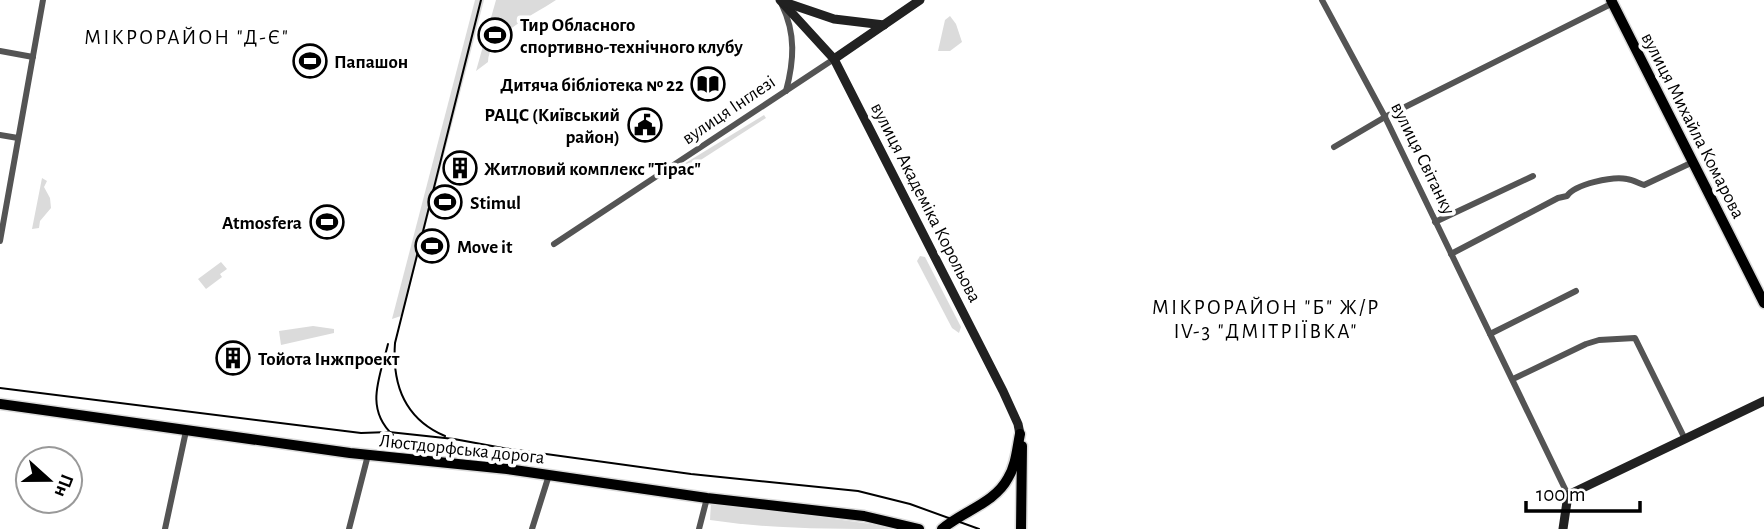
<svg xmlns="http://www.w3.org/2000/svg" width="1764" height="529" font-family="'Alegreya Sans',sans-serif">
<rect width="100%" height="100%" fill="#fff"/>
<!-- green -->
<g fill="#dbdbdb">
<path d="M475,0H484L404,310L401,316L392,319Z"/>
<path d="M496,0H556C534,15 488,35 488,62L476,71Z"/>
<path d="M950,16L956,24L962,42L950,51H938L945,20Z"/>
<path d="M764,115L766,118L682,172L679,167Z"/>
<path d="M42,178L47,181L44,187L50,198L51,208L40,221L39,228L32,229Z"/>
<path d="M920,256L925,257L961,327L959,333L952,328L917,261Z"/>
<path d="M221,262L227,269L220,274L222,277L206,289L198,279Z"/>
<path d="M313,326L334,329V333L281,345L279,331Z"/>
<path d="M711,502L871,524L892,529C830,529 770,529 710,520Z"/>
</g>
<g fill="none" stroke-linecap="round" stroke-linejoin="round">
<defs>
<g id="primary">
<path d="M1611,0L1764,303"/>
<path d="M0,404L350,453L507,469L707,498L864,516L919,529"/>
<path d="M942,529C963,511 995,503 1008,478C1016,465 1017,449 1020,434"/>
<path d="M1021,529L1022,446"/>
</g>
</defs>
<!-- primary casing -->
<use href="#primary" stroke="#dbdbdb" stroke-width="13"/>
<!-- street -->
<g stroke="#545454" stroke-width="6">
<path d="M1322,0L1385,117L1568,495"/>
<path d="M782,5C796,34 794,61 786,91"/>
<path d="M0,51L33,57"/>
<path d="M0,135L18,138"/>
<path d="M1334,147L1385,117L1613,3"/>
<path d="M1435,222L1533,176"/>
<path d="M0,241L43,0"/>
<path d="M554,244L834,59"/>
<path d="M1451,254L1558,198L1567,196C1575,184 1613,176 1627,179C1633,180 1638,183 1644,185L1693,162"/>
<path d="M1490,334L1576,291"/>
<path d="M1513,379L1586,344L1599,340L1635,338L1685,439"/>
<path d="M165,529L186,431"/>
<path d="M349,529L368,455"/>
<path d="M532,529L549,475"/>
<path d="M699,529L707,498"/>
</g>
<!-- secondary -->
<g stroke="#212121" stroke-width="9">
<path d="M780,0L834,59L1003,391L1018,424L1020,434"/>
<path d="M784,2L834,19L884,25"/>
<path d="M834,59L920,0"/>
<path d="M1563,529L1568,495L1764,401"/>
</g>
<!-- primary -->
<use href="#primary" stroke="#000" stroke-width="10"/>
<!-- tram -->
<g stroke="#000" stroke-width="2">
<path d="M388,344C380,377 364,408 393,435"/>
<path d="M0,388L361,433L389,432L454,439L503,448L691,474L858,491L910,504L979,529"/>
<path d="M445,436C405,419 392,384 395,343L481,0"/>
</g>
</g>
<!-- icons -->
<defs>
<symbol id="stadium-ring" viewBox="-11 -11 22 22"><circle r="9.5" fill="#fff" stroke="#000" stroke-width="1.5"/><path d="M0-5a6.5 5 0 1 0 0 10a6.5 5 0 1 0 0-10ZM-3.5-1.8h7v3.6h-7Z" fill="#000"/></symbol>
<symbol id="library-ring" viewBox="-11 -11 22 22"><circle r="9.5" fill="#fff" stroke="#000" stroke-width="1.5"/><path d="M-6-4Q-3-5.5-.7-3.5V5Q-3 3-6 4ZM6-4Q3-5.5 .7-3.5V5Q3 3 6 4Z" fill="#000"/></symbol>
<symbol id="civic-ring" viewBox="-11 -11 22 22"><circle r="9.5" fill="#fff" stroke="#000" stroke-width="1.5"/><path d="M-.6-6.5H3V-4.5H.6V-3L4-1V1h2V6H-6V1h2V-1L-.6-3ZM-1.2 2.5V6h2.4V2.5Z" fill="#000"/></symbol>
<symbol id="building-ring" viewBox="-11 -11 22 22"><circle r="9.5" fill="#fff" stroke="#000" stroke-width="1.5"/><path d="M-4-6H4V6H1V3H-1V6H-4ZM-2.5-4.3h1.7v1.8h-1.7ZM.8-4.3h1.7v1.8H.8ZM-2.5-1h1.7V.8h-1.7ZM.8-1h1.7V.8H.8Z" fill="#000"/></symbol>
</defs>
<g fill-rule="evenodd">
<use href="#stadium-ring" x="476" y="16" width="38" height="38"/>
<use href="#stadium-ring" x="291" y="42" width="38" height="38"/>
<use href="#library-ring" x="689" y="65" width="38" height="38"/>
<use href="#civic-ring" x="626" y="106" width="38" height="38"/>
<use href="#building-ring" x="441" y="149" width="38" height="38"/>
<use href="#stadium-ring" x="426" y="183" width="38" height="38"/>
<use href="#stadium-ring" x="308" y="203" width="38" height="38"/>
<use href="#stadium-ring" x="413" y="227" width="38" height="38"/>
<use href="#building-ring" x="214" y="339" width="38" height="38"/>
</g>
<g text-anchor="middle" stroke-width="7" stroke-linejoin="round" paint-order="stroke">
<!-- poi labels -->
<g font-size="19" font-weight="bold" fill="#000" stroke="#fff" text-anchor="start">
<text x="520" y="31">Тир Обласного<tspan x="520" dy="22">спортивно-технічного клубу</tspan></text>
<text x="334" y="68">Папашон</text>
<text x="684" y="91" text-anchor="end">Дитяча бібліотека № 22</text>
<text x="620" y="121" text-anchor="end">РАЦС (Київський<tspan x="620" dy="22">район)</tspan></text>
<text x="484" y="175">Житловий комплекс "Тірас"</text>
<text x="470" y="209">Stimul</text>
<text x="302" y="229" text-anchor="end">Atmosfera</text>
<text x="457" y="253">Move it</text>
<text x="258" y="365">Тойота Інжпроект</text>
</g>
<!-- street labels -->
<g font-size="19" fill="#000" stroke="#fff">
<text transform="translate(728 109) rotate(-34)" y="7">вулиця Інглезі</text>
<text transform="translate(1694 125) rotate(63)" y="7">вулиця Михайла Комарова</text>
<text transform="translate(1424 158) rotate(64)" y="7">вулиця Світанку</text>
<text transform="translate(927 202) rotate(63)" y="7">вулиця Академіка Корольова</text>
<text transform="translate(462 448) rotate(6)" y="7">Люстдорфська дорога</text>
</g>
<!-- neighbourhood labels -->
<g font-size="21" letter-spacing="2" fill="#000" stroke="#fff">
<text x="187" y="44">МІКРОРАЙОН "Д-Є"</text>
<text x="1266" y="314">МІКРОРАЙОН "Б" Ж/Р<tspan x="1266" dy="24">IV-3 "ДМІТРІЇВКА"</tspan></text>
</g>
</g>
<!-- north arrow -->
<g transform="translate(49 480) rotate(111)"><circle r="33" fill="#ffffff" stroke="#999999" stroke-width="2"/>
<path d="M0-5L12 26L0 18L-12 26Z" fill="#000000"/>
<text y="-10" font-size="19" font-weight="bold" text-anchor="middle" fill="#000000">Пн</text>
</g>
<!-- scale -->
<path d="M1526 501v10h114v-10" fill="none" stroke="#000000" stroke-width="3.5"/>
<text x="1536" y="501" font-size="21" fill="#000000" stroke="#ffffff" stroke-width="5" paint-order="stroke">100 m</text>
</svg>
